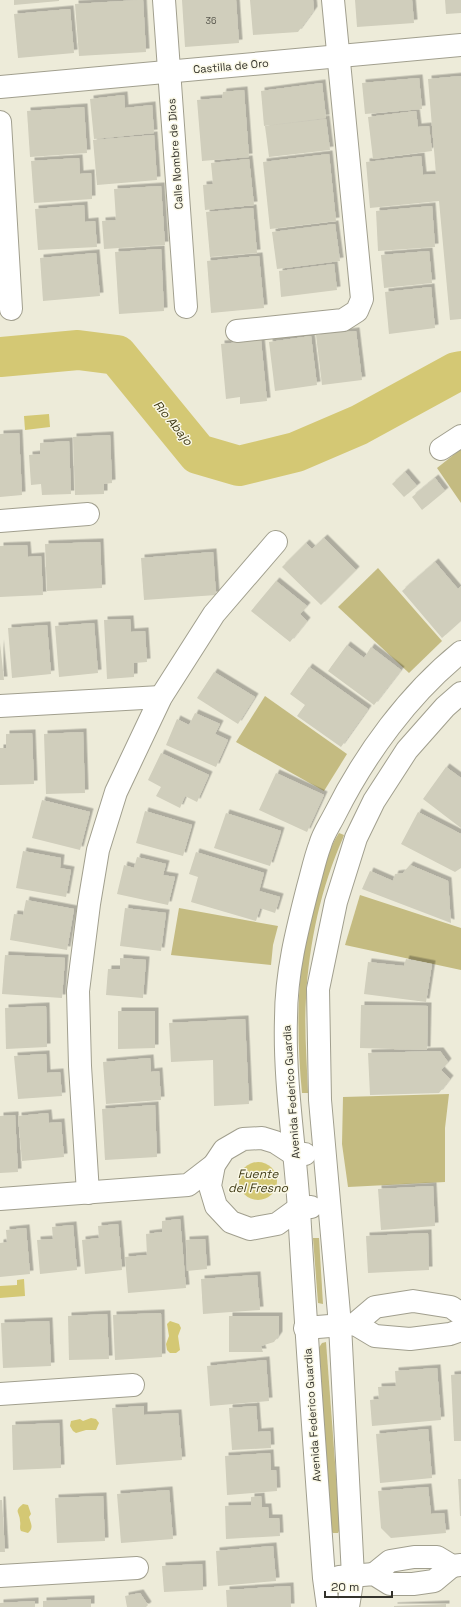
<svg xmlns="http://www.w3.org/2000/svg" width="461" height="1607" font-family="'Space Grotesk',sans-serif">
<defs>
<filter id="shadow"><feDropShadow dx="3.5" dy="-3.5" stdDeviation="0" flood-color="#0004"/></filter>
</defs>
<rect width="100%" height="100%" fill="#edebd9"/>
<!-- green -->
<g fill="#c4bb81">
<path d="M461,449V503L437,468Z"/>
<path d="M378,568L442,641L409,673L338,607Z"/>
<path d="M265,696L347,754L324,791L236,742Z"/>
<path d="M339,833L344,835L343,838C321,887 309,943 306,998C304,1030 307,1061 308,1093H302C297,1040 296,984 307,932C310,918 315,904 318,890C323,872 328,849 339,833Z"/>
<path d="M360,895L461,928V970L345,945Z"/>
<path d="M179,908L278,926L273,945L271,965L171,955Z"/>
<path d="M449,1094L445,1128V1182L348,1187L342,1144L343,1097Z"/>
<path d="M313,1238H319L323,1304L318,1303Z"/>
<path d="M326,1342L340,1529L338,1533H333L331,1531L318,1349L322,1343Z"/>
</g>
<!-- water -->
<g fill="#d4c874">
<path d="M49,414L50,427L25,430L24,416Z"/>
<circle cx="258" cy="1181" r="19"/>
<path d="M24,1279L25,1296L0,1298V1286L17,1285V1280Z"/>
<path d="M170,1321L179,1324L181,1328L178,1336L180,1350L176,1353H170L167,1350L166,1344L169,1336L167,1324Z"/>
<path d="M91,1418L96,1419L99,1423L96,1430H86L76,1433L73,1431L70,1426L71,1421L80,1419L83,1421Z"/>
<path d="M23,1504L28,1505L31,1514L29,1517C31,1524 34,1528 28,1533L21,1531C19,1527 21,1525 20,1521C20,1512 13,1512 23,1504Z"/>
</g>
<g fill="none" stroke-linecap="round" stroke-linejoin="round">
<!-- river -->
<path stroke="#d4c874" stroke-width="40" d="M0,357L78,350L117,355L198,454L239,466L296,452L359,425L456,372L461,371"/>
</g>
<!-- building -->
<g fill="#d0cebc" filter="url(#shadow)">
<path d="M14,0H59V1L14,5Z"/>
<path d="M139,0H143L146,52L79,56L75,4Z"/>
<path d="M182,0H236L239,43L185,47Z"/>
<path d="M250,0H313L314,10L298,32L253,35Z"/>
<path d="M355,0H412L414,23L357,27Z"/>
<path d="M445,0H461V13L446,14Z"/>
<path d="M70,9L74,53L18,58L14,14Z"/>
<path d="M461,76V319L450,320L439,201L370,208L366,162L421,156L423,175L436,174L428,79Z"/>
<path d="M419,78L422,109L365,114L362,83Z"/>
<path d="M322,83L326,118L264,126L261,91Z"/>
<path d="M244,90L249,157L202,161L197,100L222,98L223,92Z"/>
<path d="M124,95L125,108L152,105L154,133L94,139L90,99Z"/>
<path d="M84,107L87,153L30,157L27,111Z"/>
<path d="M416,111L418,127L429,126L432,151L373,159L368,117Z"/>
<path d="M326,119L330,150L269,157L265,126Z"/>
<path d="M154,135L157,180L97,185L93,140Z"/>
<path d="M329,154L336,221L270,229L263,162Z"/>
<path d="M79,158L80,174L91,173L92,199L34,203L31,161Z"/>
<path d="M249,159L254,205L205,210L203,185L213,184L211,163Z"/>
<path d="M161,186L165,245L104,249L102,221L116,220L114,189Z"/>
<path d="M84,205L85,222L95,221L97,247L38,250L35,209Z"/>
<path d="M432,206L435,247L378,251L376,211Z"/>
<path d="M253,208L257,253L210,257L206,212Z"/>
<path d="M335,224L340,261L277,269L272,232Z"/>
<path d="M161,249L164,311L119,314L115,252Z"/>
<path d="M429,251L432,283L384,288L381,255Z"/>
<path d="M96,253L100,296L43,301L40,258Z"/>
<path d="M259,256L264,308L211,313L207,261Z"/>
<path d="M334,264L337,290L281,297L279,271Z"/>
<path d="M431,287L435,328L389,334L385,292Z"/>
<path d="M356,331L362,380L322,385L316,335Z"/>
<path d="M311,336L317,385L275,391L269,342Z"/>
<path d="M261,340L267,401L240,404V397L226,399L221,344Z"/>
<path d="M19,433L22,495L0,497V434Z"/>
<path d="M110,435L112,483L104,484V494L75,495L73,437Z"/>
<path d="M69,441L71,494L42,495L41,484L31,485L29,455L40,454V443Z"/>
<path d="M405,472L417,486L404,497L392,484Z"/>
<path d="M435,478L445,491L422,510L412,497Z"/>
<path d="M324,538L356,570L321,605L282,567L306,543L312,549Z"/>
<path d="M100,542L102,588L47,591L45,544Z"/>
<path d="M27,545L28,557L41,556L43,595L0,597V546Z"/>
<path d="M213,552L216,595L144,600L141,558Z"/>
<path d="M435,562L458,589L461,586V621L442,638L402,591Z"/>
<path d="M276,581L307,606L300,614L307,621L290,642L251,611Z"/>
<path d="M130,619L131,632L145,631L147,662L134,663V677L107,679L104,620Z"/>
<path d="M94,623L98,673L59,677L55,626Z"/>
<path d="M47,625L51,674L12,678L8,628Z"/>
<path d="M0,643L4,680H0Z"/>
<path d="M347,645L364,658L371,647L401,670L374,705L328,671Z"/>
<path d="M309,667L368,709L341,747L297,716L305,705L290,694Z"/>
<path d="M214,672L255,697L238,724L197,698Z"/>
<path d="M195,713L220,724L215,734L228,740L216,767L166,745L177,719L189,725Z"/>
<path d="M83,732L85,793L46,794L44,734Z"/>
<path d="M32,733L34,784L0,785V748H6V734Z"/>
<path d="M161,753L209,775L197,802L185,796L180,808L156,796L161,787L148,780Z"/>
<path d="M446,767L461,778V828L423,799Z"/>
<path d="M276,773L324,795L307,832L259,810Z"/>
<path d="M42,800L90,812L80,850L32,838Z"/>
<path d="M145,811L192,825L183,856L136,843Z"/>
<path d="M418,812L461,834V868L455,872L401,844Z"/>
<path d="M226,813L281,831L270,866L214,848Z"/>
<path d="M23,851L61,858L60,868L71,870L66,897L16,888Z"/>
<path d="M196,852L264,873L259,891L280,897L275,913L260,908L256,921L191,902L198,877L189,874Z"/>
<path d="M137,857L166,864L163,875L175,877L168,905L117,894L124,865L134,868Z"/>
<path d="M410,865L448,881L451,923L362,889L370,871L393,881L395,874L403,873Z"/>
<path d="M26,900L74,909L67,950L10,940L14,914L23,915Z"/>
<path d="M125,908L166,913L161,951L120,946Z"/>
<path d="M5,955L65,958L62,998L2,994Z"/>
<path d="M120,958L146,960L143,998L106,995L108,969H120Z"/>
<path d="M406,959L432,964L426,1002L364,994L368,962L404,966Z"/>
<path d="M361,1005L428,1006L427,1050L360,1048Z"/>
<path d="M46,1006L47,1047L6,1049L5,1008Z"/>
<path d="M118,1011H155V1048L118,1049Z"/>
<path d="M245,1019L249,1104L214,1106L213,1060L171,1062L169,1023Z"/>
<path d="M440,1051L448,1062L441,1070L450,1079L439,1093L370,1095L368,1053Z"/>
<path d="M46,1054L47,1073L60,1072L62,1096L18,1099L14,1056Z"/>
<path d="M150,1058L151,1072L159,1071L161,1100L106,1104L103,1062Z"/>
<path d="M155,1105L157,1157L105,1160L102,1109Z"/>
<path d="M48,1113L49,1123L61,1122L64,1157L22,1161L18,1116Z"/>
<path d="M15,1115L18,1172L0,1173V1116Z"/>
<path d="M433,1186L435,1226L381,1230L378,1189Z"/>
<path d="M180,1219L186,1288L128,1293L125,1257L147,1255L146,1234L162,1232V1221Z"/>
<path d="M118,1224L122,1270L85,1274L82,1240L99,1238L98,1226Z"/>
<path d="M73,1225L77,1270L40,1274L37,1240L53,1239L52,1227Z"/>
<path d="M26,1228L30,1274L0,1277V1243L7,1242L6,1230Z"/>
<path d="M428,1233L429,1270L368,1273L366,1236Z"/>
<path d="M205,1239L207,1269L187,1271L186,1240Z"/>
<path d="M257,1275L260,1310L203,1314L201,1279Z"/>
<path d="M161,1313L162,1357L115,1360L113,1315Z"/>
<path d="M107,1314L109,1359L69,1360L68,1316Z"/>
<path d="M229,1316H279V1335L274,1342L261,1346L263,1352H229Z"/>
<path d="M49,1321L51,1366L3,1368L1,1323Z"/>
<path d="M266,1360L269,1401L210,1406L207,1366Z"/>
<path d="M437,1368L441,1420L372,1426L370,1400L379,1399L378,1387L396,1386L395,1371Z"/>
<path d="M461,1374V1441H454L451,1375Z"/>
<path d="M144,1406V1415L178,1413L182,1460L116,1465L112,1408Z"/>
<path d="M256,1406L258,1432L270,1431L271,1448L232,1450L229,1408Z"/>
<path d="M59,1423L61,1468L13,1470L12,1425Z"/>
<path d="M428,1429L432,1478L380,1483L376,1434Z"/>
<path d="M270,1453L271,1470H276L277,1491L227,1495L225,1456Z"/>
<path d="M458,1479H461V1516H460Z"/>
<path d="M428,1487L431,1514L444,1513L446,1533L391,1538L381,1528L378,1491Z"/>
<path d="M169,1490L173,1539L121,1543L117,1494Z"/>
<path d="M103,1496L105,1541L57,1543L55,1498Z"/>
<path d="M261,1496L262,1507H268L269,1518H279L280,1536L226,1539L225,1506L251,1505V1497Z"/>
<path d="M0,1500H2L5,1552H0Z"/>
<path d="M273,1546L276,1581L218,1586L216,1551Z"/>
<path d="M202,1564L203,1590L164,1592L162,1566Z"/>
<path d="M290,1586L291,1607H227L226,1590Z"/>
<path d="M140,1593L148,1605L146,1607H127L125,1596Z"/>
<path d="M91,1599V1607H43V1601Z"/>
<path d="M35,1601V1607H0V1603Z"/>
<path d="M446,1604V1607H394V1606Z"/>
</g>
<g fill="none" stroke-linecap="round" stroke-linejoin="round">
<defs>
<g id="minor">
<path d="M164,0L186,307"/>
<path d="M0,87L461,45"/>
<path d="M0,122L11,309"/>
<path d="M237,331L343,320L357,311L362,299L333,0"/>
<path d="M441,449L461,436"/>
<path d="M0,521L88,514"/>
<path d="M0,706L161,697"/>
<path d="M305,1154L295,1155L275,1142L262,1138L243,1139L224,1150L214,1165L210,1186L216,1206L231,1222L250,1229L277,1224L299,1208L311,1207"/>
<path d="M88,1193L80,1066L78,991L89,904L98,850L116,792L161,697L214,614L276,542"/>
<path d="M0,1199L188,1185L214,1165"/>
<path d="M355,1324L375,1336L410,1339L450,1334L461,1330"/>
<path d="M305,1328L355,1324L375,1307L413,1301L451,1307L461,1314"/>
<path d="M0,1394L133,1385"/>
<path d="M374,1574L390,1561L414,1557H437L452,1566L461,1565"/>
<path d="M0,1576L137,1568"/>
<path d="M339,1577L374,1574L390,1584H413L434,1581L452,1566"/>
<path d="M328,1607L324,1578C315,1455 306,1332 299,1210C295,1146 284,1082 286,1018C286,973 297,930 308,887C312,873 315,858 320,845C323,834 330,824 335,814C365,754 409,694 461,652"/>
<path d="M348,1607L353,1576L340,1325L320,1100L318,989L336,902L356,838L374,801L407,750L445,707L461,693"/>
</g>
</defs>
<!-- minor casing -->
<use href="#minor" stroke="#a19f8e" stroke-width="24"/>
<!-- minor -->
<use href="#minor" stroke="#fff" stroke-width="22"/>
</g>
<g text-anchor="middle" stroke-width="3" stroke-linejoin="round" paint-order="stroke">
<!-- number labels -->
<g font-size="9" fill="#5a594f">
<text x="211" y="24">36</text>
</g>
<!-- street labels -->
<g font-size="11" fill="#33322b" stroke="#faf8e6">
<text transform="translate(231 66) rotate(-5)" y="4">Castilla de Oro</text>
<text transform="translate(175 154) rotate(-94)" y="4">Calle Nombre de Dios</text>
<text transform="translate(291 1092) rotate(-94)" y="4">Avenida Federico Guardia</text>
<text transform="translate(312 1415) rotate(-94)" y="4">Avenida Federico Guardia</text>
</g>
<!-- water labels -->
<g font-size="12" font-style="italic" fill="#3f3a15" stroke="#faf8e6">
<text transform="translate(173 423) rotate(51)" y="4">Río Abajo</text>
<text x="258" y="1178">Fuente<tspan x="258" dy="14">del Fresno</tspan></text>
</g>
</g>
<!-- scale -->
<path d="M325 1591v6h67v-6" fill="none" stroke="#33322b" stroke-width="2"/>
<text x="331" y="1591" font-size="12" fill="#33322b" stroke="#faf8e6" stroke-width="3" paint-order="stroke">20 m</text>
</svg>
